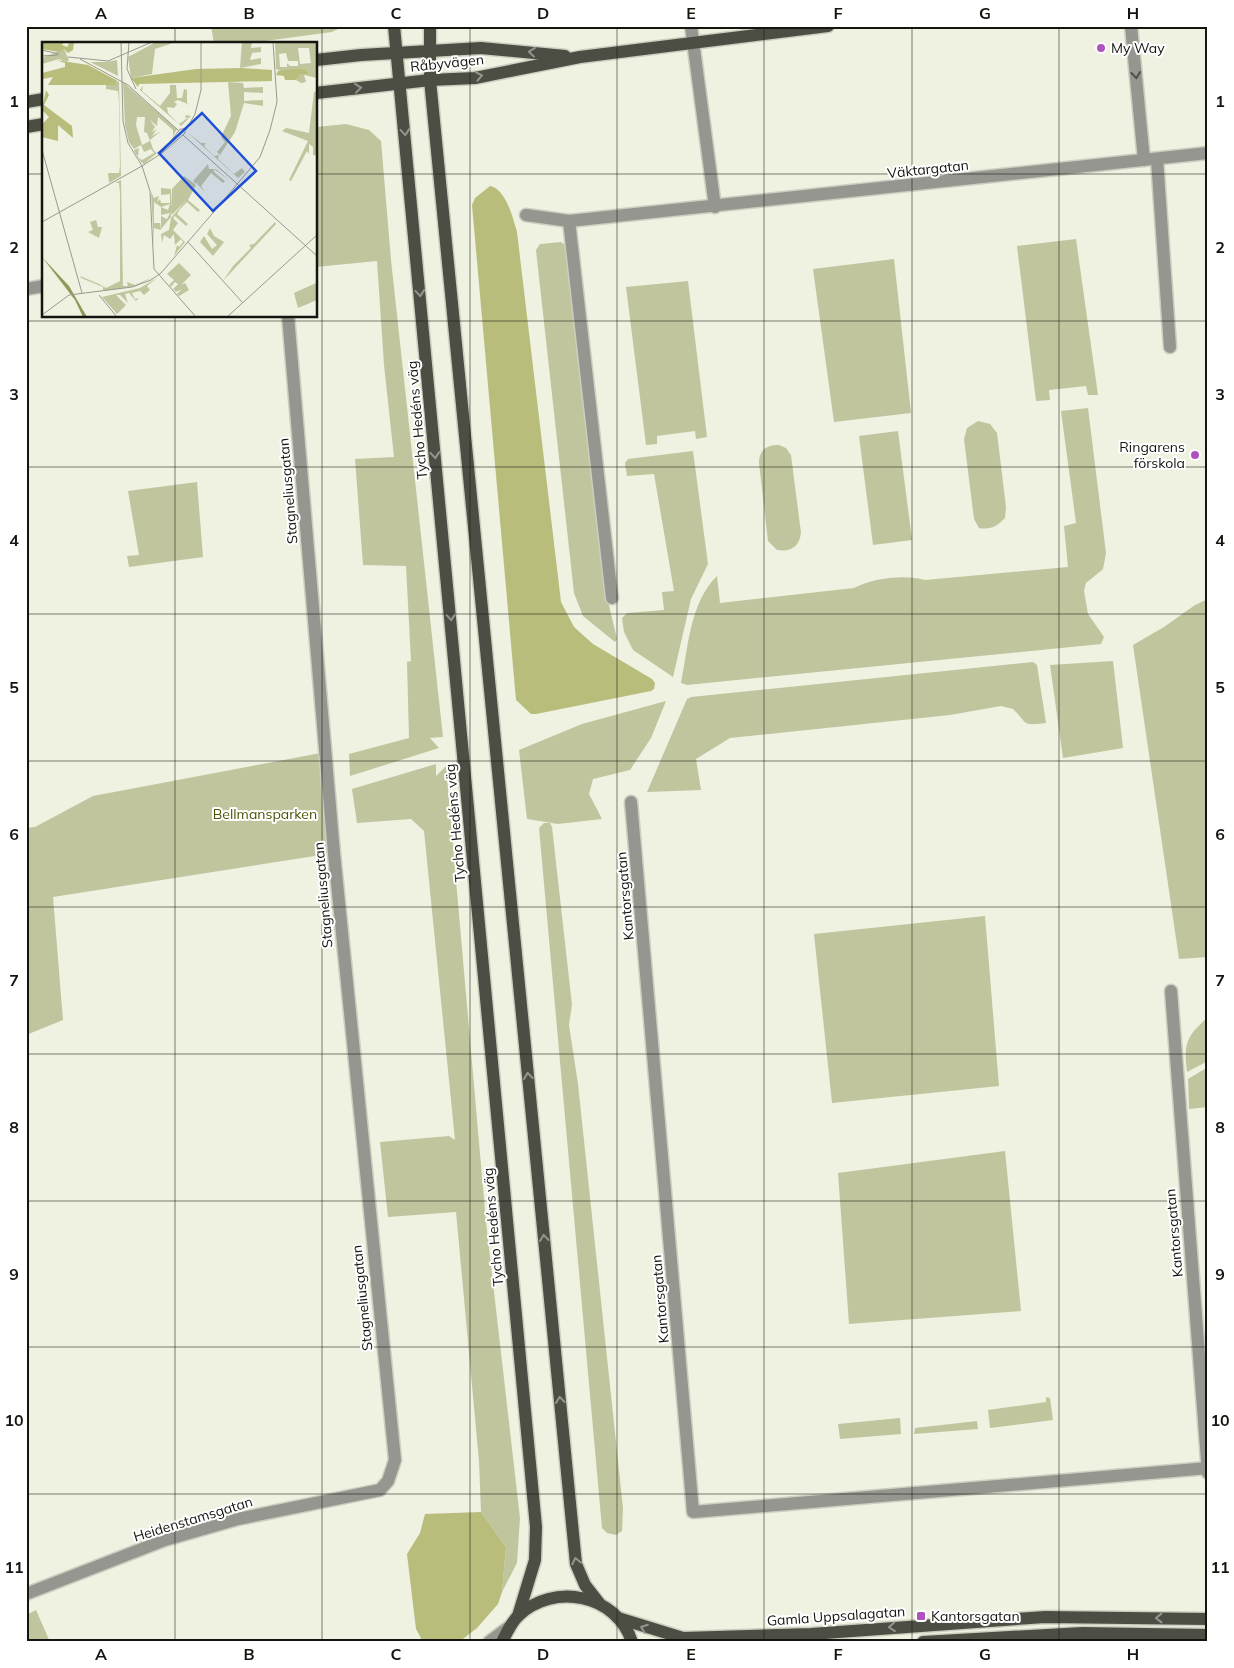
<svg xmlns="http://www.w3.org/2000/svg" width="1234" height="1668" font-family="Mulish,sans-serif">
<rect width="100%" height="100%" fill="#eff1e1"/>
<!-- green -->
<g fill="#c1c59e">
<path d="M211,26H344L332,32L243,44H214Z"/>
<path d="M346,124L369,130L381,141L391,260L443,737L430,738L439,748L350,776L349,754L409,738L407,662L411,661L406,566L363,565L355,459L394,457L384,365L377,261L316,267V127Z"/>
<path d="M1076,239L1098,395H1088L1086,386L1049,390L1050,400L1036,401L1017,246Z"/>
<path d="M561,242L566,246L607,597L617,639L615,642L583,616L574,593L536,250L540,244Z"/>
<path d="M894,259L911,413L834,422L813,269Z"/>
<path d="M688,281L707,437L696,439L695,431L657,436V444L646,445L626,287Z"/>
<path d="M1088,408L1106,553L1103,569L1086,583L1084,591L1088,614L1104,637L1101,644L687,685L681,683C688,648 690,602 717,576L720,603L854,588C872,578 905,574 925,580L1068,567L1064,526L1076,523L1061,411Z"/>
<path d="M978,421L990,424L997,433L1006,507L1005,518C997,526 991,530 979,528L974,519L964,439L967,428Z"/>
<path d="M898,431L912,540L873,545L859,436Z"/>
<path d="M779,445L786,448L791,455L801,533C799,547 791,552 777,550L768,541L759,463C759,450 766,445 779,445Z"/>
<path d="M693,451L708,564L691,599L673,677L633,650L624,632L622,618L627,613L664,610L662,592L674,591L654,474L627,476L625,463L628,459Z"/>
<path d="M197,482L203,557L129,567L127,556L139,555L128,491Z"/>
<path d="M1208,599V957L1179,959L1133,645L1164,627L1195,605Z"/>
<path d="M1113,661L1123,748L1063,758L1050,665Z"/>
<path d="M1033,662L1037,665L1046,723C1020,726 1029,724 1013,709L1001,706L950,715L730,738L696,759L701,790L647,792L687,699L691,697Z"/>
<path d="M666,701L651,738L630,770L593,779L589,794L602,819L558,824L527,819L519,750L582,724Z"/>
<path d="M326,752L334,853L53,897L63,1020L26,1035V828L35,827L93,796Z"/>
<path d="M436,764V776L446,766L486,1222L520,1518L517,1563L502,1592L506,1547L481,1512L479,1461L456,1212L388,1217L380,1142L449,1136L455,1140L424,831L411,819L357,823L352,789Z"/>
<path d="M544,823H550L552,827L572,1005L569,1025L578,1084L623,1508L622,1531L616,1535L607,1533L602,1528L539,828Z"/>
<path d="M985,916L999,1086L832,1103L814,934Z"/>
<path d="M1208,1017V1061L1187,1072C1183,1043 1187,1036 1208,1017Z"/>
<path d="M1208,1067V1107L1189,1109L1188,1079Z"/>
<path d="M1005,1151L1021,1311L849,1324L838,1173Z"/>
<path d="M1046,1397L1050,1398L1053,1420L990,1428L988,1410L1046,1402Z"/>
<path d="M900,1418L901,1434L840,1439L838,1424Z"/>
<path d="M977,1421L978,1429L914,1434L915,1428Z"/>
<path d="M36,1610L50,1642H26V1615Z"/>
</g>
<!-- forest -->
<g fill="#b8bd7c">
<path d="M490,186C506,189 513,218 517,232L561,602L574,627L593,644L652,679L655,683L654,689L651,691L536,714H531L516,700L472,205L475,198Z"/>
<path d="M481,1512L506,1547L502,1592L498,1604L477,1628L459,1642H423L416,1629L407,1554L420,1533L425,1514Z"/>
</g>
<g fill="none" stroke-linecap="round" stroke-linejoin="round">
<defs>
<g id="minor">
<path d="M691,26L715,207"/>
<path d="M1131,26L1144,160"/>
<path d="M1157,159L1170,347"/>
<path d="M526,215L569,221L1208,153"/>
<path d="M569,221L612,598"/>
<path d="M26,289L44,286"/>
<path d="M631,802L693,1512L1208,1468"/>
<path d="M1171,991L1208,1473"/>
<path d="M26,1594L165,1540L238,1519L380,1490L388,1481L395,1460L334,853L288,316"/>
<path d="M489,1642L509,1627"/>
</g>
<g id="major">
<path d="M394,26L536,1527L535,1560L518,1616"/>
<path d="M430,26V80L576,1564L585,1585L599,1603"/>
<path d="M316,60L361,55L481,48L565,56"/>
<path d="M316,93L430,80L475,78L580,57L828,26"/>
<path d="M26,102L44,99"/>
<path d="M26,127L44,124"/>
<path d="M618,1618L683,1638L811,1634L1045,1617L1208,1619"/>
<path d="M502,1642C507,1632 511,1623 518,1616C553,1582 617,1594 632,1642"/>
<path d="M923,1642L1082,1633L1208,1635"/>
</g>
</defs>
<!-- minor casing -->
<use href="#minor" stroke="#cccec0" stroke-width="15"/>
<!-- major casing -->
<use href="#major" stroke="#cccec0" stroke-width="15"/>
<!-- minor -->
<use href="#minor" stroke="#959690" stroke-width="12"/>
<!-- major -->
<use href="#major" stroke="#4d4e43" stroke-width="12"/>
</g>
<!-- one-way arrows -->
<defs><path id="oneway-chevron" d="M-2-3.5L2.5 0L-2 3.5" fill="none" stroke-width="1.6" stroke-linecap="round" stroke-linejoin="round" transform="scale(1.25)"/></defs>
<g stroke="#94958e">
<use href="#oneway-chevron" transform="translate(532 52) rotate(-174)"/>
<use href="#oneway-chevron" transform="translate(479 76) rotate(-11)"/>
<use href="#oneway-chevron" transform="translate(358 88) rotate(-7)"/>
<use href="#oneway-chevron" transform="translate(405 132) rotate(85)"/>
<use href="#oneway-chevron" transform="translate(420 293) rotate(85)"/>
<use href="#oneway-chevron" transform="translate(435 455) rotate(85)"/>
<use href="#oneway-chevron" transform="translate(451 617) rotate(85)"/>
<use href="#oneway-chevron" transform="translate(528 1076) rotate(-96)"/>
<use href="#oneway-chevron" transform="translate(544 1238) rotate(-96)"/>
<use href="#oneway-chevron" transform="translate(560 1400) rotate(-96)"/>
<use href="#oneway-chevron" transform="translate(576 1561) rotate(-102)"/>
<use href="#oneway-chevron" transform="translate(1159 1618) rotate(-180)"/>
<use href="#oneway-chevron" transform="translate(892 1627) rotate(176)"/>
<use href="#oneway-chevron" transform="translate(644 1628) rotate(-160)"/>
</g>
<use stroke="#4f4f4a" href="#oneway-chevron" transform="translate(1136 75) rotate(84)"/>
<!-- grid -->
<path fill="none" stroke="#151510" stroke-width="1" stroke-opacity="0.55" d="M175,26V44M322,26V1642M470,26V1642M617,26V1642M764,26V1642M912,26V1642M1059,26V1642M26,174H44M316,174H1208M175,316V1642M26,321H1208M26,467H1208M26,614H1208M26,761H1208M26,907H1208M26,1054H1208M26,1201H1208M26,1347H1208M26,1494H1208"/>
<!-- markers -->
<g fill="#ae52bd" stroke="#fff" stroke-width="2">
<circle cx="1101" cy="48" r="5"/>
<circle cx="1195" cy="455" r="5"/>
<rect x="916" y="1611" width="10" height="10" rx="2.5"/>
</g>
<g text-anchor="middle" stroke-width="4" stroke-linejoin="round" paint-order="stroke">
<!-- poi labels -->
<g font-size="14" fill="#151510" stroke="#fff" text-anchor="start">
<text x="1111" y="53">My Way</text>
<text x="1185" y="452" text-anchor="end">Ringarens<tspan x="1185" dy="16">förskola</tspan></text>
<text x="931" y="1621">Kantorsgatan</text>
</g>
<!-- street labels -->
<g font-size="14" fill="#151510" stroke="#fff">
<text transform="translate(447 63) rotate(-6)" y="5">Råbyvägen</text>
<text transform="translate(928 169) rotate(-6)" y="5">Väktargatan</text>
<text transform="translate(417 420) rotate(-95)" y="5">Tycho Hedéns väg</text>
<text transform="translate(288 491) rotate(-95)" y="5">Stagneliusgatan</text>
<text transform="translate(455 823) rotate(-95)" y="5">Tycho Hedéns väg</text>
<text transform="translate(323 895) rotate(-95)" y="5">Stagneliusgatan</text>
<text transform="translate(625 896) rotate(-95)" y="5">Kantorsgatan</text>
<text transform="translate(493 1227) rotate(-95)" y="5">Tycho Hedéns väg</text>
<text transform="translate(1174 1233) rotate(-95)" y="5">Kantorsgatan</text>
<text transform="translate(362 1298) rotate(-96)" y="5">Stagneliusgatan</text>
<text transform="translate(660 1299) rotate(-95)" y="5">Kantorsgatan</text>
<text transform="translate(193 1519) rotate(-17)" y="5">Heidenstamsgatan</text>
<text transform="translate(836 1616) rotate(-4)" y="5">Gamla Uppsalagatan</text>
</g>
<!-- park labels -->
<g font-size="14" fill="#505304" stroke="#fff">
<text x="265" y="819">Bellmansparken</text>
</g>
</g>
<!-- overview -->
<g transform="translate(42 42)">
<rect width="275" height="275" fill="#eff1e1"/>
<path d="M114,0H134L113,7L110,32L89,36L86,15ZM200,0H210L209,6L219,5V10L210,11L208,18L219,16V22L198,26ZM233,0H275V36L262,33L264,40L259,41L254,38L256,33L268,32L263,27L241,30L234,27ZM256,6H267L269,21L258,22ZM244,11L246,19H256V24H248L245,21V25H238L237,12ZM22,7L27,18L24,20L17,17L0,22V16ZM75,18L76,34L48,20H64ZM74,38L77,40L79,134L67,141L66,131H77L78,124L77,61L76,49L64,47V43H75ZM81,40L135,87L131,94V88L116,75L115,84L108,78L113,85L110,90L115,87L110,94L119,89L108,98L111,107L114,111L121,106L102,122L99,120L92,109V108L97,106L96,115L100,118L112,111L109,107L102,110L99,103L92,107L87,100L83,83ZM95,75H103L102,90L105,91L108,99L100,103L94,83ZM186,40L201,41L202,46L221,45V51L202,50V59L221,58V64L202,61L193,90L178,113L175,110L183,100L179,95L189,74ZM128,43H134L135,56H140L142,47L145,48V61L148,63L136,58L132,60L135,62L132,66L125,65L126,71L137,82L147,75L143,76L144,73L149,74L139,84L98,48L101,44L100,49L118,64L128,51ZM275,49V114L271,113V105L267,102V112L265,109L249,139L247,138L266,99L240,89L244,86L267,91L272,50ZM145,90L159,101H164L162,104L172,114L177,113L176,117L192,132L200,126L203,130L196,136ZM166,122L167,127H174L187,138L172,127V130L183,139L181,141L169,131L159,144L163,150L155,142L157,139L154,142L151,139ZM142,134L154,143L146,158L158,168L156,170L145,160L138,167L135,172L146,182L144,184L133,174L131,176L136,181L131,188L143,200L132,214L135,203L137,205L141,200L139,197L133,203L132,192L128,197L122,193L120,201L119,192L127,188L129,176L146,156L130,173L129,170V175L119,187V174L125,177L128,171L119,173V165L126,168L128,162L119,165L112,160V181H118L119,188L112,186V204L109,150L112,156L117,154L115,160L118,157L119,161H128V152L119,153V146L129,147L130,166V147ZM79,138L81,244H86L85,240L93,243L113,234L94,244L61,249V245L39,236L38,234L57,242L64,246L78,239V151L77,141H73ZM54,178L56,185H60L57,196L46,190L51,188L48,180ZM233,180L234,182L181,239L191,224L209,206L207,203L212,202ZM168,186L172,194L182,200L171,214L158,200L162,194L170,207L175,203L165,192ZM137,221L149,233L139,243L143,241L147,248L137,254L135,252L140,247L134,250L131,247L136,242L133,240L129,245L127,243L132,238L125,232ZM115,236L105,244L108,248L102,253L98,249L90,251L93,257L97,256L94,259L87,251L83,252L86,261L78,253H74L84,263L75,272L60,255L98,246ZM274,241L275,258L256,266L252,251Z" fill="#c1c59e" fill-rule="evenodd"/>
<path d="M0,0H22L20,3L25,5L27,2L24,0H32L31,8L26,11L22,7L17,10L0,7ZM14,18L46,23L74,38L75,43H6L11,35L1,37L0,31L23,25V21ZM200,26L230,28V39L97,42L96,45L89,36L154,27ZM252,27H263L268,32L257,33L254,38H243L242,34L234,33L236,29ZM4,48L7,53L2,63L30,84L31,96L16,83V99L0,95V82L7,75L0,68Z" fill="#b8bd7c"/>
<path d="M0,215L27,244L45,275H41L33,258Z" fill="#939758"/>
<path fill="none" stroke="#98998d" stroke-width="1" d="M79,0L81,79L86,101M87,0L85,27L94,47M0,8L17,12M0,14L16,13M26,15L66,19L110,0M38,17L86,43L137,89M144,88L153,72L159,48V0M141,93L275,214M86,101L100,124L108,149L112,227L154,275M0,108L40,251M100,124L120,111L143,91V87H138L118,113M0,180L100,124M146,200L200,260M57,253L75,275M0,273L27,253L90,245L109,238L119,231L176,165L218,115L228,88L235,60L231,0M185,275L275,193"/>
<path fill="#1d4ed8" fill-opacity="0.15" stroke="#1d4ed8" stroke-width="2.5" d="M160,71L214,129L171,169L117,111Z"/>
<rect width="275" height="275" fill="none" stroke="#151510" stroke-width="2.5"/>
</g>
<!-- border -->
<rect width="1234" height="1668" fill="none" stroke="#ffffff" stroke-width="55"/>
<rect x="28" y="28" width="1178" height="1612" fill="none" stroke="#151510" stroke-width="2"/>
<g font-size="16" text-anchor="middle" font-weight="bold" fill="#151510">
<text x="101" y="19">A</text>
<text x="249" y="19">B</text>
<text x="396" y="19">C</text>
<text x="543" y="19">D</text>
<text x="691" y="19">E</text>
<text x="838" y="19">F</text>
<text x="985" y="19">G</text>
<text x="1133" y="19">H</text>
<text x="14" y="107">1</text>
<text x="1220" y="107">1</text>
<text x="14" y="253">2</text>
<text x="1220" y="253">2</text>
<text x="14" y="400">3</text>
<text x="1220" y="400">3</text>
<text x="14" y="546">4</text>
<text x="1220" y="546">4</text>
<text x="14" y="693">5</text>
<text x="1220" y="693">5</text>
<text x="14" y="840">6</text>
<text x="1220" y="840">6</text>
<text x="14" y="986">7</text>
<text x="1220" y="986">7</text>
<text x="14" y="1133">8</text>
<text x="1220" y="1133">8</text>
<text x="14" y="1280">9</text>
<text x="1220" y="1280">9</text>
<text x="14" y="1426">10</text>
<text x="1220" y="1426">10</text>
<text x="14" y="1573">11</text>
<text x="1220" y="1573">11</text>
<text x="101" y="1660">A</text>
<text x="249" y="1660">B</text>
<text x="396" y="1660">C</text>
<text x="543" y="1660">D</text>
<text x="691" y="1660">E</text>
<text x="838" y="1660">F</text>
<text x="985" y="1660">G</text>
<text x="1133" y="1660">H</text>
</g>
</svg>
